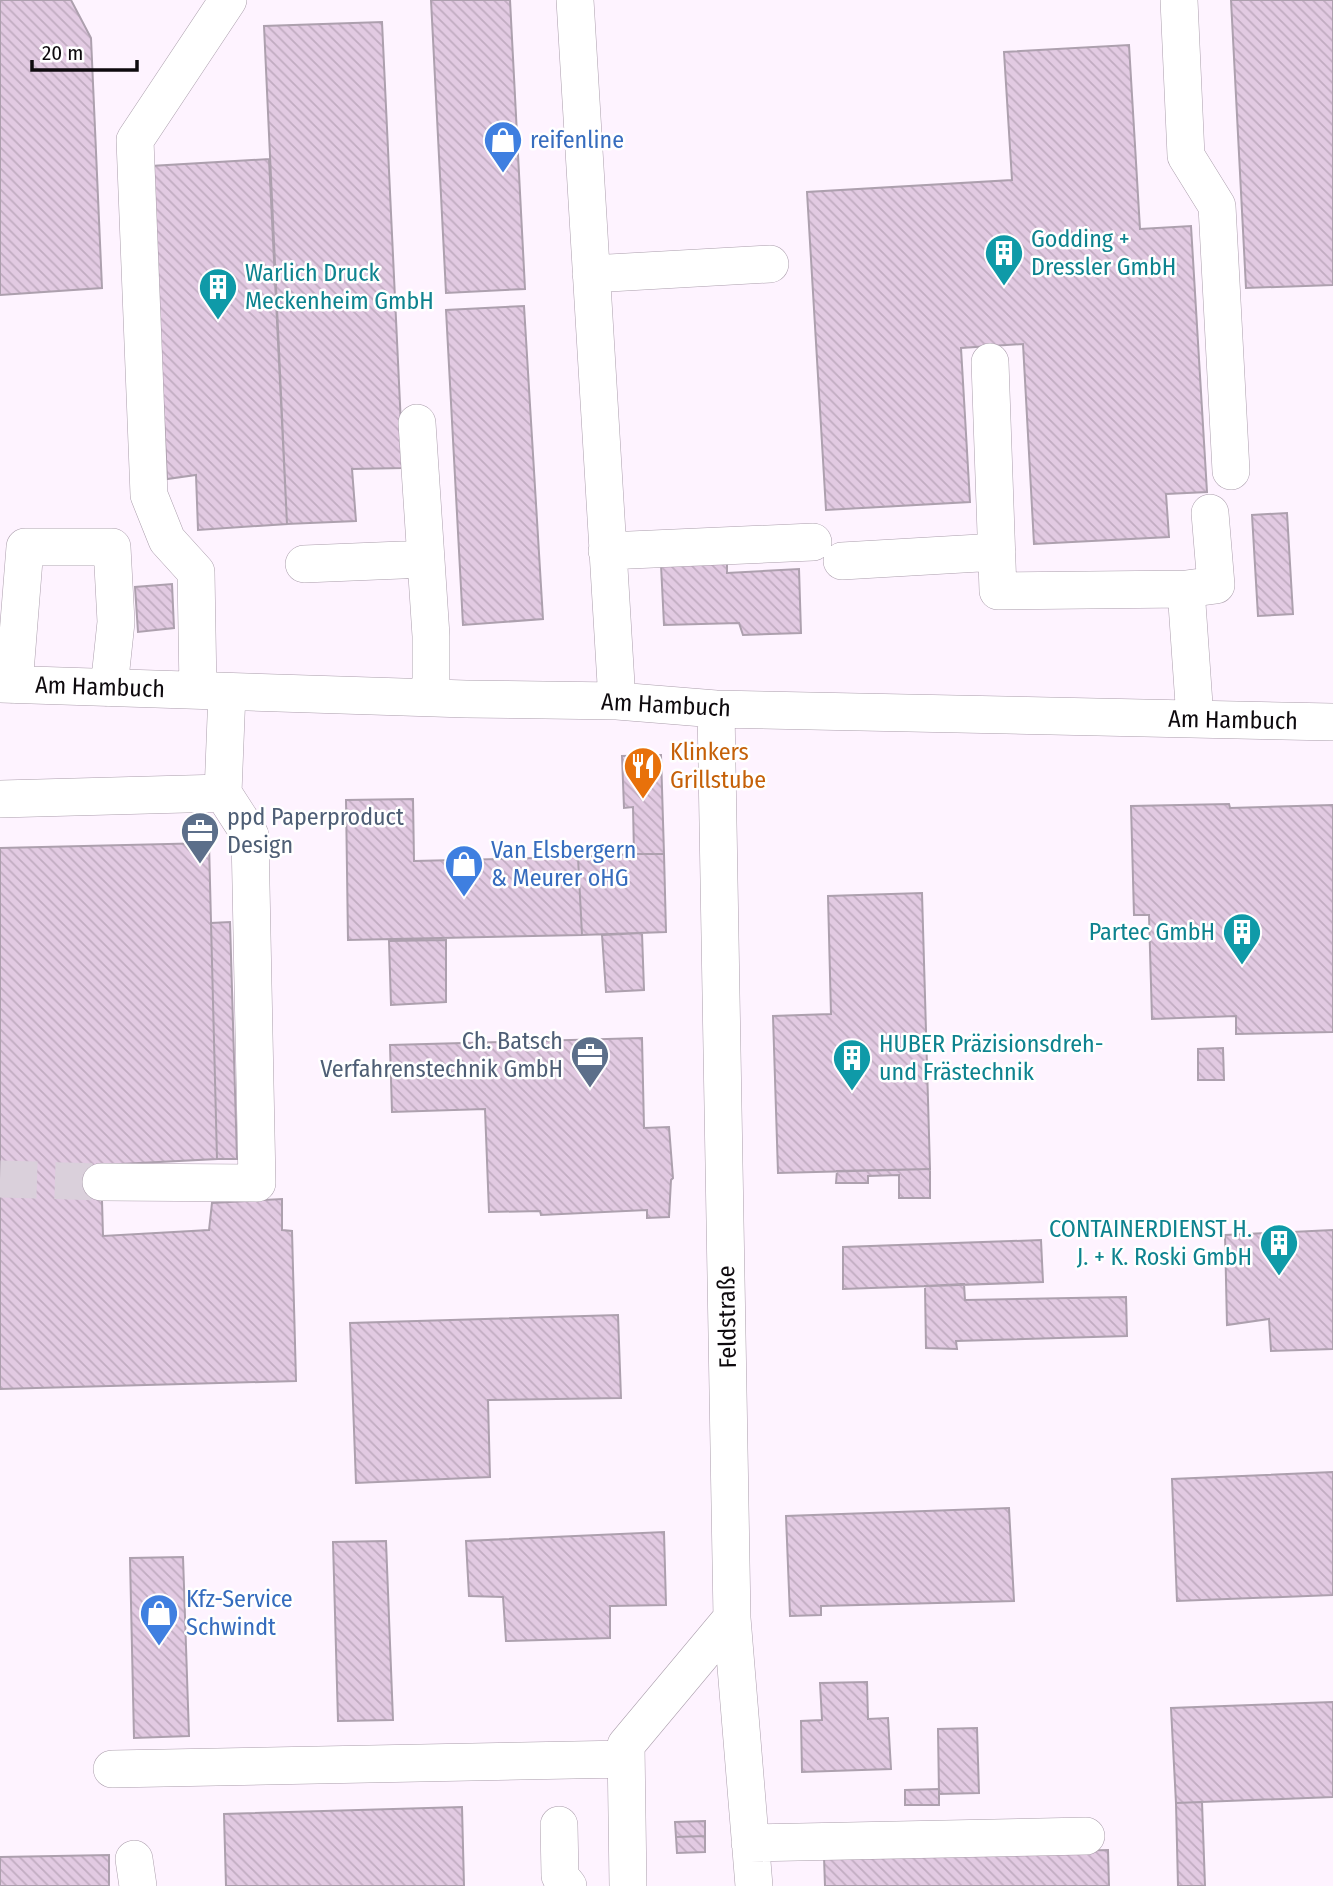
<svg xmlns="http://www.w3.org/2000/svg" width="1333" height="1886" font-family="'Fira Sans Condensed',sans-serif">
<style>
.building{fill:url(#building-back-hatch);stroke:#ada0ae;stroke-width:2}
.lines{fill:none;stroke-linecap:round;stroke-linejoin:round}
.minor-tunnel{stroke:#dad0db;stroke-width:37;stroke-dasharray:37 18;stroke-linecap:butt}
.minor-casing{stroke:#ab9eac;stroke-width:38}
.minor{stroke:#fff;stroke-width:37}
.labels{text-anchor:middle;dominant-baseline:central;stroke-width:5;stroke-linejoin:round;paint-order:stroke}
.shop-label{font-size:24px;fill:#366cbe;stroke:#fff;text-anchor:start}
.culture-label{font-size:24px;fill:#0d838f;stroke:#fff;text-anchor:start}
.street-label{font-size:24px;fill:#0e0a0e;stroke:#fff}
.food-label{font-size:24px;fill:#c56008;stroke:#fff;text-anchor:start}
.service-label{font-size:24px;fill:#4e5e75;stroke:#fff;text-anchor:start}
</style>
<defs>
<pattern id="building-back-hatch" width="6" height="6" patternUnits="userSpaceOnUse" patternTransform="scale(1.75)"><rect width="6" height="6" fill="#e2cae2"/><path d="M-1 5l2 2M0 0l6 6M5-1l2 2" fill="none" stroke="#c1acc1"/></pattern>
</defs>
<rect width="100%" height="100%" fill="#fef3ff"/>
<path class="building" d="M 0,0 L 71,0 L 91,38 L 102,288 L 0,295 Z
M 431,0 L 510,0 L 525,289 L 446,293 Z
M 1231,0 L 1333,0 L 1333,285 L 1246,288 Z
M 382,22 L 403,468 L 352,469 L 356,521 L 287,524 L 264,26 Z
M 1129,45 L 1140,229 L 1191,226 L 1207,492 L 1166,494 L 1169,537 L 1034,544 L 1023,344 L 961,348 L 970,502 L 826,510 L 807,192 L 1012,180 L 1004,52 Z
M 269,159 L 287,524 L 198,530 L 196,475 L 167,479 L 151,166 Z
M 524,306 L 543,619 L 463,625 L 446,310 Z
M 1287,513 L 1293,614 L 1258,616 L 1252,515 Z
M 727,563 L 727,573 L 799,569 L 801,633 L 743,635 L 739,623 L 664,625 L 661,565 Z
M 172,584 L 174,628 L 138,632 L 135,587 Z
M 661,755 L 664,854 L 634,854 L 633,807 L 624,808 L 622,756 Z
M 413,799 L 414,861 L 578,857 L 582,935 L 348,940 L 346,800 Z
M 1229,804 L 1230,808 L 1333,805 L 1333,1032 L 1236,1034 L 1236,1016 L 1152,1019 L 1149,915 L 1134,915 L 1131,806 Z
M 209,843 L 217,1159 L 101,1165 L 103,1236 L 209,1230 L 212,1203 L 282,1199 L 282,1230 L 292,1231 L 296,1381 L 0,1389 L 0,848 Z
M 634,854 L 664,854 L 666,932 L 582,935 L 578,857 Z
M 922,893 L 930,1169 L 778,1173 L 773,1016 L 831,1014 L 828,896 Z
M 230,922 L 237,1159 L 217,1159 L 211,923 Z
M 642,933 L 644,990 L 606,992 L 602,935 Z
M 446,940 L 446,1002 L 391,1005 L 389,941 Z
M 642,1038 L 644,1128 L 669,1127 L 673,1178 L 671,1180 L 669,1217 L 647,1218 L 647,1210 L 541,1215 L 540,1211 L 489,1212 L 485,1109 L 392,1112 L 390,1045 Z
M 1223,1048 L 1224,1080 L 1198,1080 L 1198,1049 Z
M 930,1169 L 930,1198 L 899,1198 L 899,1175 L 868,1176 L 868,1183 L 836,1183 L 837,1171 Z
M 1333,1230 L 1333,1349 L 1271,1351 L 1269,1319 L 1227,1325 L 1225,1235 Z
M 1041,1240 L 1043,1282 L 843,1289 L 843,1247 Z
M 964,1284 L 965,1300 L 1126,1297 L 1127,1336 L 956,1341 L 957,1349 L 926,1348 L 925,1286 Z
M 618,1315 L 621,1398 L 488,1400 L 490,1477 L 356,1483 L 350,1323 Z
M 1333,1472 L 1333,1595 L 1177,1601 L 1172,1479 Z
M 1009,1508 L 1014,1601 L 821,1606 L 821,1615 L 790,1616 L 786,1516 Z
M 664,1532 L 666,1605 L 610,1606 L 610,1638 L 506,1641 L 503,1597 L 469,1596 L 466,1541 Z
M 386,1541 L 393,1720 L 338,1721 L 333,1542 Z
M 183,1557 L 189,1736 L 134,1738 L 130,1558 Z
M 867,1682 L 868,1719 L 888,1718 L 891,1769 L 802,1772 L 801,1721 L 822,1720 L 820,1683 Z
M 1333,1702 L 1333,1797 L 1176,1803 L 1171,1708 Z
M 977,1728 L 979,1793 L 939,1794 L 938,1729 Z
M 939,1789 L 939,1805 L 905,1805 L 905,1790 Z
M 1202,1802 L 1205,1886 L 1178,1886 L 1176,1803 Z
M 462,1807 L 464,1886 L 226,1886 L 224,1814 Z
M 705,1821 L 705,1836 L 676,1837 L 675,1822 Z
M 705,1836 L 705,1852 L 677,1853 L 676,1837 Z
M 1108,1850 L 1109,1886 L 825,1886 L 824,1857 Z
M 109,1855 L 109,1886 L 0,1886 L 0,1857 Z"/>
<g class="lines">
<path class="minor-tunnel" d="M 0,1179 L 101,1182"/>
<g class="minor-casing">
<path id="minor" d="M 575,0 L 617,701
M 1179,0 L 1186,156 L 1217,206 L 1231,471
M 591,274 L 770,264
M 990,362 L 998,591 L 1186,589 L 1195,719
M 417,423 L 431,636 L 431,698
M 607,551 L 813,542
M 842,561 L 997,552
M 304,564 L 426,559
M 1186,589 L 1216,585 L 1210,513
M 0,684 L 466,699 L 617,701 L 716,709 L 1333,722
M 14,685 L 25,547 L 112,547 L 116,622 L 109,688
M 198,690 L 196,572 L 167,540 L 149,495 L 135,140 L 228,0
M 0,799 L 223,793 L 227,692
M 101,1182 L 257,1183 L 250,835 L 223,793
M 732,1618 L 754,1886
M 112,1769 L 626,1759
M 559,1825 L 560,1876 L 568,1886
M 750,1843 L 1086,1836
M 134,1859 L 138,1886
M 628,1886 L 626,1745 L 732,1618 L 716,709"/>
</g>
<use href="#minor" class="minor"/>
</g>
<defs>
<g id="shop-pin" transform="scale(2.0125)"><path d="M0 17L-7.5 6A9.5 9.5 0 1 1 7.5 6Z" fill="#3f7fe0" stroke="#fff"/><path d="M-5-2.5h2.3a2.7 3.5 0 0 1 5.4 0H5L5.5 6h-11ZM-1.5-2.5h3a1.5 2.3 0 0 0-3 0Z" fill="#fff"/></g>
<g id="building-pin" transform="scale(2.0125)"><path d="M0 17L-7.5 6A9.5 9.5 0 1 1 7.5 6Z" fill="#0f9aa8" stroke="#fff"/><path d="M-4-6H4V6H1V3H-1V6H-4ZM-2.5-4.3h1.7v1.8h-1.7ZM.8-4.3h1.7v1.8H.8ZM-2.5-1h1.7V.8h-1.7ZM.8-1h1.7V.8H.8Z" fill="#fff"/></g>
<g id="restaurant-pin" transform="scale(2.0125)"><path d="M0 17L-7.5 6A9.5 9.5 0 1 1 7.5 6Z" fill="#e8710a" stroke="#fff"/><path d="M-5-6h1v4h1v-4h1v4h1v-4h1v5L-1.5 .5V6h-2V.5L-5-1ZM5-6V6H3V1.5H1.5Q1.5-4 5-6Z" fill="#fff"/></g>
<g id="office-pin" transform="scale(2.0125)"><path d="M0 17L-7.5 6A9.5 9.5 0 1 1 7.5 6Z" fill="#5c6f8a" stroke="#fff"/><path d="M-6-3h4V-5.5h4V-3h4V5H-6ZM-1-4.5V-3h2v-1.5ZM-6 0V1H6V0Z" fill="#fff"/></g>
</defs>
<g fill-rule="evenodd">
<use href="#shop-pin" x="503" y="140"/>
<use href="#building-pin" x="1004" y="253"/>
<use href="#building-pin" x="218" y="287"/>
<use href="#restaurant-pin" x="643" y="766"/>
<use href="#office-pin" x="200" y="831"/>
<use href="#shop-pin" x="464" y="864"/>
<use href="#building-pin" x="1242" y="932"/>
<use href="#office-pin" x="590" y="1055"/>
<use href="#building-pin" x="852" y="1058"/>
<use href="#building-pin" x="1279" y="1243"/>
<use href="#shop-pin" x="159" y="1613"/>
</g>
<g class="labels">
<g class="shop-label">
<text x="530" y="140">reifenline</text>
<text x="491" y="850">Van Elsbergern<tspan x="491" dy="28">&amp; Meurer oHG</tspan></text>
<text x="186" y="1599">Kfz-Service<tspan x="186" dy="28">Schwindt</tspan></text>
</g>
<g class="culture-label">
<text x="1031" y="239">Godding +<tspan x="1031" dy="28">Dressler GmbH</tspan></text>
<text x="245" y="273">Warlich Druck<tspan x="245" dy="28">Meckenheim GmbH</tspan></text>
<text x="1215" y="932" text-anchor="end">Partec GmbH</text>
<text x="879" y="1044">HUBER Präzisionsdreh-<tspan x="879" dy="28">und Frästechnik</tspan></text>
<text x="1252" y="1229" text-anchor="end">CONTAINERDIENST H.<tspan x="1252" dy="28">J. + K. Roski GmbH</tspan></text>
</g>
<g class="street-label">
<text transform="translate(100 687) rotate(2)">Am Hambuch</text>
<text transform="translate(666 705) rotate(3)">Am Hambuch</text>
<text transform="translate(1233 720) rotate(1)">Am Hambuch</text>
<text transform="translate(727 1317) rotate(-91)">Feldstraße</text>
</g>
<g class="food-label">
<text x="670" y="752">Klinkers<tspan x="670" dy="28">Grillstube</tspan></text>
</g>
<g class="service-label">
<text x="227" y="817">ppd Paperproduct<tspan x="227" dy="28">Design</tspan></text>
<text x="563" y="1041" text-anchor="end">Ch. Batsch<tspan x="563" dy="28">Verfahrenstechnik GmbH</tspan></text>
</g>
</g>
<path d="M32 60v10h105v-10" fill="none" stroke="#0e0a0e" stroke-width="3.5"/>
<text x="42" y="60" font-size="21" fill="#0e0a0e" stroke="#ffffff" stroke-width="5" paint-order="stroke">20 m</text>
</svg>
